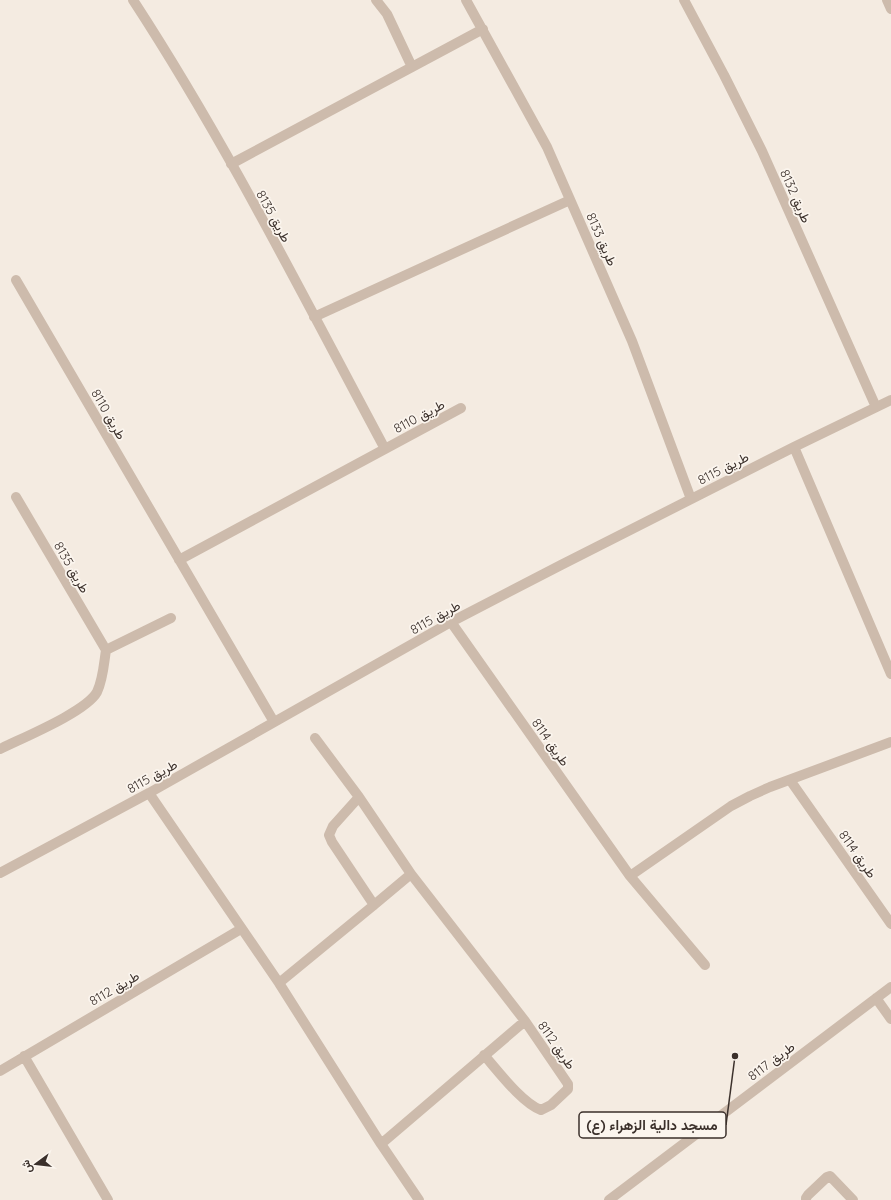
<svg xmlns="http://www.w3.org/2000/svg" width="891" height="1200" font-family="Quicksand,Vazirmatn,sans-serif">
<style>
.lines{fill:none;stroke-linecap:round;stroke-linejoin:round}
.minor{stroke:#cdbbac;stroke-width:10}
.labels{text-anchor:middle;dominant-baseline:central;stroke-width:3.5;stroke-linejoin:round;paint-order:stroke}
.street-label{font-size:13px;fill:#3b302b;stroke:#fbf5ee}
.leader{fill:none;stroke:#3b302b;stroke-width:1.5}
.callout-dot{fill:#3b302b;stroke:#fbf5ee;stroke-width:1.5}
.callout{fill:#fbf5ee;stroke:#3b302b;stroke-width:1.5}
.callout-label{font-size:14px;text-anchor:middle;font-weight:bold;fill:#3b302b}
</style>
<rect width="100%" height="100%" fill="#f4ebe1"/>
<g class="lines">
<path class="minor" d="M 133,0 C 227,144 304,298 385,449
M 376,0 L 387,14 L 412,67
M 466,0 L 547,147 L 632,341 L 691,499
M 684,0 L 724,75 L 762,151 L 876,407
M 887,0 L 891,9
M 231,164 L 483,29
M 16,280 L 274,722
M 314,317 L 570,200
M 794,447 L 891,674
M 16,497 L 106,650
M 179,560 L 461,408
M 451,622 L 630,876 L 705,965
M 106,650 L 171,618
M 315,738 L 359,797 L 411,874 L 525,1021 L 568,1084 L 568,1089 L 551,1105 L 541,1110 C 522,1103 498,1071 484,1055
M 0,749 C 22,738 86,712 97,692 C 103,680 104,663 106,650
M 790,780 L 891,924
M 149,793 L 279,983 L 381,1144 L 419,1200
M 359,797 L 333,826 L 329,835 L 332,842 L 374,905
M 0,873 L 149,793 L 451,622 L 561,565 L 794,447 L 891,400
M 630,876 L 731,806 L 750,796 L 770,787 L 891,742
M 279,983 L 374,905 L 411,874
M 876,998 L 891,1019
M 24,1056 L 108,1200
M 0,1071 L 241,929
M 381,1144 L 525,1021
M 609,1200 L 891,987
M 806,1200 L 806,1198 L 808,1195 L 827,1177 L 830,1176 L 853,1200"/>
</g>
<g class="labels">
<g class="street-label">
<text transform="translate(796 196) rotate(66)">طريق 8132</text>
<text transform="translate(274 216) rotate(61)">طريق 8135</text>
<text transform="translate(602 239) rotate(66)">طريق 8133</text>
<text transform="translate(109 414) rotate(60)">طريق 8110</text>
<text transform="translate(419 416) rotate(-28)">طريق 8110</text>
<text transform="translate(723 468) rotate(-27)">طريق 8115</text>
<text transform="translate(72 567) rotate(60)">طريق 8135</text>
<text transform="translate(435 617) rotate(-29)">طريق 8115</text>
<text transform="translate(551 742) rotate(55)">طريق 8114</text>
<text transform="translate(152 776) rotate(-29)">طريق 8115</text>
<text transform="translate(858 854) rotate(55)">طريق 8114</text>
<text transform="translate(114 988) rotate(-30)">طريق 8112</text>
<text transform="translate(557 1045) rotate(55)">طريق 8112</text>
<text transform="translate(771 1061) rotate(-37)">طريق 8117</text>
</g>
</g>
<path class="leader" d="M735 1056L726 1125"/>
<circle class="callout-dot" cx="735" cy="1056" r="4"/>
<rect class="callout" x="579" y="1112" width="147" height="26" rx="4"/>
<g class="callout-label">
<text x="652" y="1130">مسجد دالية الزهراء (ع)</text>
</g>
<g transform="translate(36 1164) rotate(255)" stroke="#fbf5ee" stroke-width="3" paint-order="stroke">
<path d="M0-3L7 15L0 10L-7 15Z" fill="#3b302b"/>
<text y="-6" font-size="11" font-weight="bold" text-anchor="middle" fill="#3b302b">ش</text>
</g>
</svg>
